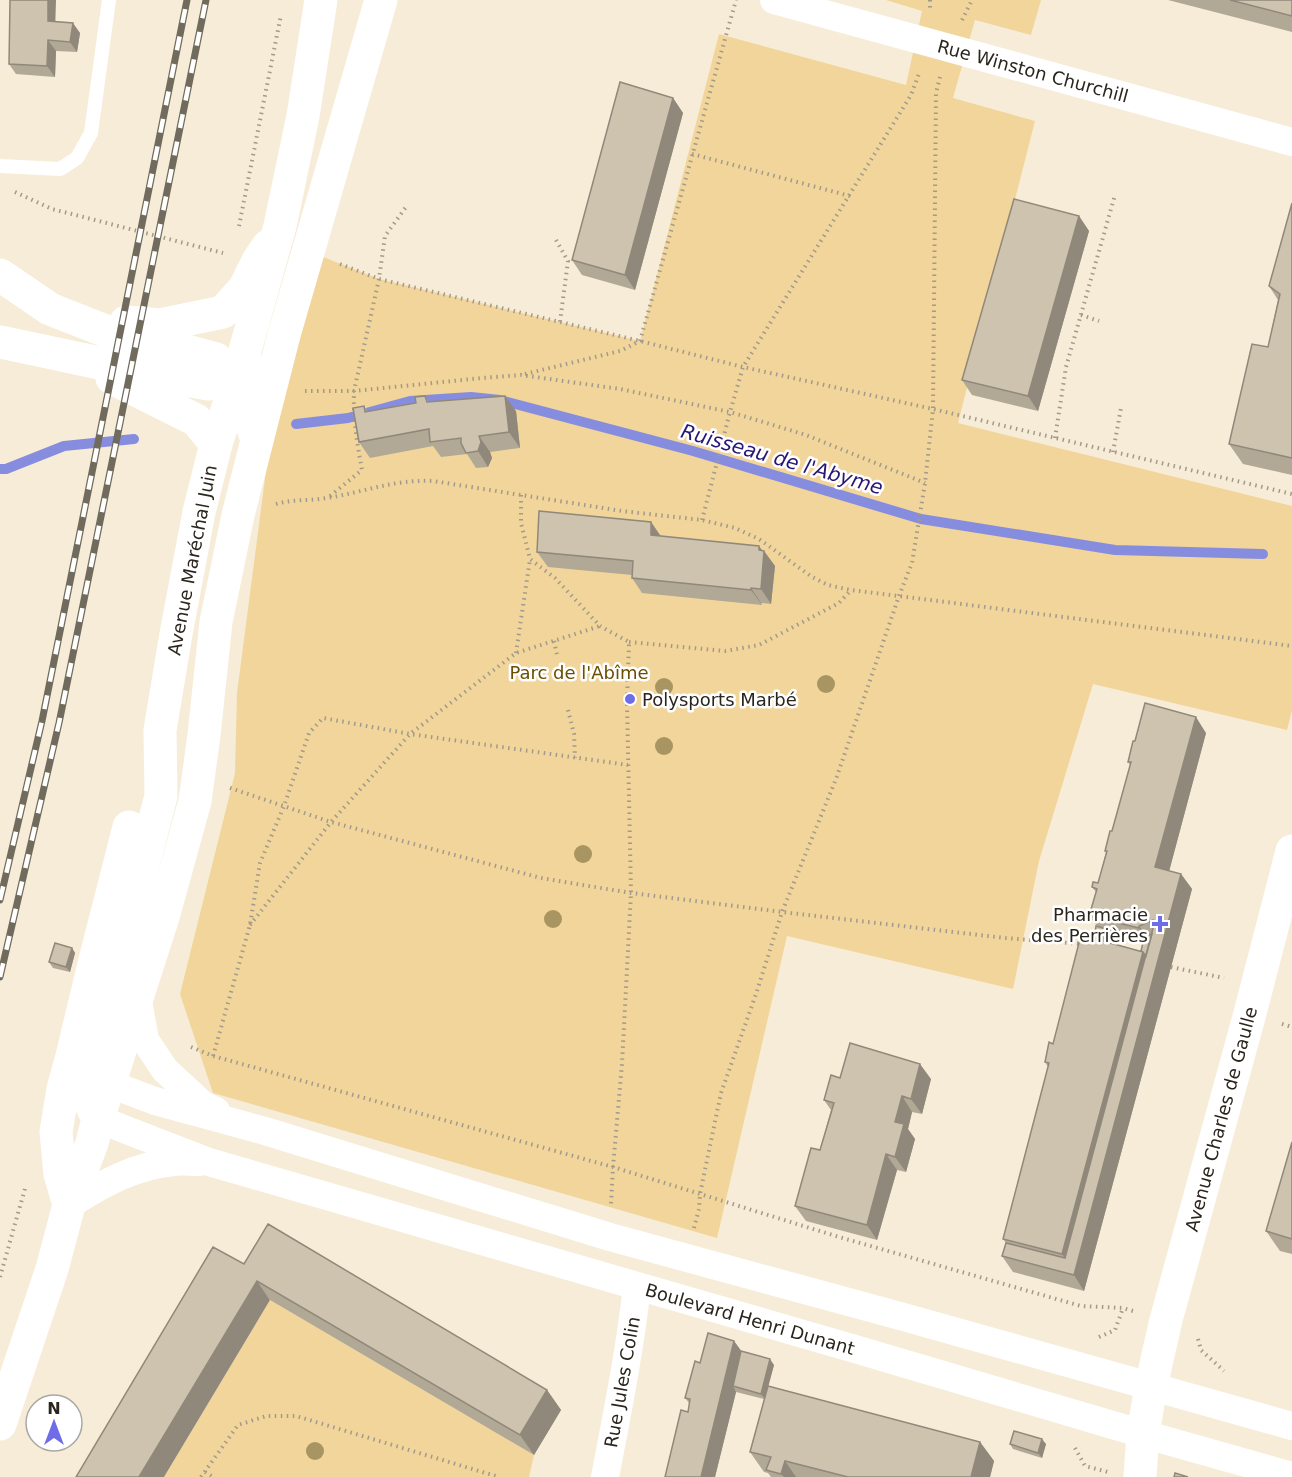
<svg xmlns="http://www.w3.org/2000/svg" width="1292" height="1477" font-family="'DejaVu Sans',sans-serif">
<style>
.green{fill:#f2d59b}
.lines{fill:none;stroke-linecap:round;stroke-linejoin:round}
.stream{stroke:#878dde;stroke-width:10}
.path{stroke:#a29a8a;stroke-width:4;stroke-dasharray:1.5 4.5;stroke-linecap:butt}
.service{stroke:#fff;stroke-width:14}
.minor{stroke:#fff;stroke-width:28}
.tertiary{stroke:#fff;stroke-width:33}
.secondary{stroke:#fff;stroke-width:33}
.rail-casing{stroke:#716b5e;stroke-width:7}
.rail{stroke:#fff;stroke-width:4.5;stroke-dasharray:14;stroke-linecap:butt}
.tree{fill:#a99561}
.wall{fill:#b1a896;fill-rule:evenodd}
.shaded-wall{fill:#90887a}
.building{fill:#cec3ae;stroke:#90887a;stroke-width:1.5}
.poi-dot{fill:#6e6de7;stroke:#fff;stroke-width:2}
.labels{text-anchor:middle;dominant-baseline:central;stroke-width:5;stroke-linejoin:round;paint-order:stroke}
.street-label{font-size:18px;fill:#2a261e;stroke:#fff}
.park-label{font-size:18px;fill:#6a4e01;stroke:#fff}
.poi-label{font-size:18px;fill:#2a261e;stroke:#fff;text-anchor:start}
.water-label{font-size:20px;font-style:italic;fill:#261776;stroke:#fff}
</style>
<rect width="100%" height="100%" fill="#f7ecd7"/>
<path class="green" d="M 886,0 L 1041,0 L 1031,35 L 975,20 L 953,98 L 1035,121 L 958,423 L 1292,506 L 1292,710 L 1287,730 L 1093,684 L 1039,861 L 1013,989 L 787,936 L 717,1238 L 213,1093 L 180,994 L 235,773 L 237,693 L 266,471 L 308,251 L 379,279 L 640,341 L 719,34 L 906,85 L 922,11 Z
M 270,1300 L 534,1455 L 529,1477 L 164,1477 Z"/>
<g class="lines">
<path class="stream" d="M 296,424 L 348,418 L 410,401 L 471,397 L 500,400 L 693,451 L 921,519 L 1115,550 L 1263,554
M 0,469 L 6,469 L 64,446 L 134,439"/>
<path class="path" d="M 930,0 L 930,11
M 962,20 L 972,0
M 692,154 L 850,196
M 15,192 L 52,209 L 223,253
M 239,226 L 281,15
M 556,240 L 568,261 L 560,322
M 340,264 L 379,279 L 640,341 L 743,367 L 933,409 L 1292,494
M 1081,315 L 1099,321
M 525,374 L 620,351 L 640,341 L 736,0
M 305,391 L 354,391 L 482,378 L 521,375 L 620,389 L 730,412 L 806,435 L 925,483
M 1055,438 L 1066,367 L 1115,195
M 1113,452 L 1121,408
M 521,495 L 521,523 L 530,559 L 555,578 L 600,626 L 629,642 L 627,703 L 631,893 L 622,1064 L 613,1167 L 611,1204
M 330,496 L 362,470 C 357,443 353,418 354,391 L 379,279 L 385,236 L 406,207
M 276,504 C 292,499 310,501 327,498 C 365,492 394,479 433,481 L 622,511 L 702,520 L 735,528 L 759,539 L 812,577 L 828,585 L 851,590 L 1292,646
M 702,520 L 730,412 L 743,367 L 911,95 L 920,71
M 554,641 L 557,655
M 629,642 L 725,651 L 759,645 L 839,603 L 851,590
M 516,653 L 530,559
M 568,710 L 574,734 L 575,758
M 230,788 L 331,822 L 541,878 L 631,893 L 782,912 L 1005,938 L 1082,944
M 250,925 L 331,822 L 410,734 L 516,653 L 600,626
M 1171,967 L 1224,978
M 1282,1024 L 1292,1027
M 191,1047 L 213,1056 L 613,1167 L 839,1237 L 1081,1306 L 1123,1308 L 1133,1311
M 213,1056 L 250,925 L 260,863 L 284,806 L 309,733 L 323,718 L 410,734 L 628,765
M 694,1228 L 699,1209 L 700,1194 L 721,1093 L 756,994 L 782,912 L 836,779 L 899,596 L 912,563 L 925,483 L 933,409 L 936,93 L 940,77
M 0,1277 L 26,1185
M 1099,1337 L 1115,1330 L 1123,1308
M 1198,1339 L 1201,1350 L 1224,1371
M 1075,1448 L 1085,1466 L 1108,1472
M 205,1472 L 213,1477
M 201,1477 L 238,1425 L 266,1416 L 296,1416 L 499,1477"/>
<path class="service" d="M 0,166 L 60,169 L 77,158 L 91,133 L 109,0"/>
<path class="minor" d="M 774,0 L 1292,142
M 137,995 L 145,1040 L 165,1070 L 203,1105 L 216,1111
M 90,1078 L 110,1084 L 155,1101 L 265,1131 L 610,1237 L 900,1316 L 1292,1426
M 98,1119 L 209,1162 L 855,1349 L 1143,1434 L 1292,1476
M 69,1205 C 102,1184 135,1165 175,1162 C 182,1161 191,1162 199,1162
M 605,1477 C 617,1414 630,1350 637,1286"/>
<path class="tertiary" d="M 0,275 L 50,309 L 121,337 L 179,349 L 216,359 L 237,379 L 257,440
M 126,322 L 160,325 L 223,312 L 244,289 L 258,261 L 268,246
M 0,342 L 142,372 L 208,384 L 237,379 L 250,367
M 112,378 L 196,420 L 216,444
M 1140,1477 L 1143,1434 L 1151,1386 L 1166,1320 L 1249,1017 L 1292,851"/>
<path class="secondary" d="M 98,1119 L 85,1092 L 85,1077 L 111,987 L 161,796 L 160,730 L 176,634 L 199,512 L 216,444 L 237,379 L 280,226 L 303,116 L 321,0
M 69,1205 L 60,1174 L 56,1132 L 63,1089 L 71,1060 L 95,960 L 129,827
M 0,1424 L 52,1269 L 69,1205 L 92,1143 L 98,1119 L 163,917 L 195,801 L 204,735 L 216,622 L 238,515 L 284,335 L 381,0"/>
<g class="rail-casing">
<path id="rail" d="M 0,900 L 42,721 L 187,0
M 0,977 L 59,723 L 206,0"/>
</g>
<use href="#rail" class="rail"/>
</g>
<g class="tree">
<circle cx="826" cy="684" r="9"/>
<circle cx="664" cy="687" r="9"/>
<circle cx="664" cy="746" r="9"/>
<circle cx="583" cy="854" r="9"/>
<circle cx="553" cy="919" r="9"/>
<circle cx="315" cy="1451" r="9"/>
</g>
<path class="wall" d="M 1168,0 L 1292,0 L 1292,32 Z
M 55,22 L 80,33 L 77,52 L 56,51 L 55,77 L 16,74 L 9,64 Z
M 673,98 L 683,113 L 635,290 L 582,275 L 572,260 Z
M 1292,203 L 1292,475 L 1243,464 L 1229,444 L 1268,347 L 1278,300 L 1269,286 Z
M 1079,216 L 1089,231 L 1038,411 L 972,395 L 962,380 Z
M 425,396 L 429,402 L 516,411 L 520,448 L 490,452 L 492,458 L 488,467 L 476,468 L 467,454 L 441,457 L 433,446 L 370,458 L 359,442 L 364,406 L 368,412 L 416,403 Z
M 651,522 L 661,536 L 759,546 L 762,551 L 764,551 L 775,566 L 771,604 L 761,603 L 762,605 L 642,593 L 632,578 L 632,575 L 548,567 L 537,552 Z
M 1206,733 L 1169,871 L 1181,874 L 1192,889 L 1084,1291 L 1013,1272 L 1002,1256 L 1006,1243 L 1003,1239 L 1048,1067 L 1045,1062 L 1053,1044 L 1094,939 L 1097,926 L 1089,916 L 1096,892 L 1092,887 L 1098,883 L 1106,852 L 1105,851 L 1112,831 L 1130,765 L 1128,762 ZM 1109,934 L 1143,942 L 1141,951 L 1107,942 Z
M 72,948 L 75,953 L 70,972 L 53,968 L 49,962 Z
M 931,1079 L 922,1114 L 912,1112 L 908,1129 L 915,1139 L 906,1172 L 897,1170 L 877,1240 L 806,1221 L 795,1206 L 820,1150 L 831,1110 L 824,1100 Z
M 1292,1142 L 1292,1254 L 1280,1251 L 1266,1231 Z
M 244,1264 L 547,1390 L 561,1410 L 534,1455 L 270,1300 Z
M 734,1341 L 741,1351 L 774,1365 L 768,1386 L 980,1442 L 994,1461 L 990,1477 L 771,1477 L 768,1473 L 764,1472 L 750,1452 L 764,1399 L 736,1392 L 715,1477 L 665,1477 L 688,1412 L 690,1404 L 685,1398 L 700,1363 Z
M 1010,1444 L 1046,1444 L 1042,1458 L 1013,1449 Z"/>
<path class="shaded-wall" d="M 48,0 L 56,0 L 55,32 L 48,21 Z
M 73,23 L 80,33 L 77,52 L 70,42 Z
M 48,40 L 56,51 L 55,77 L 47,66 Z
M 673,98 L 683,113 L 635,290 L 625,275 Z
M 1079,216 L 1089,231 L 1038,411 L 1028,396 Z
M 505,396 L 516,411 L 520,448 L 509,432 Z
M 479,436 L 490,452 L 492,458 L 488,467 L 478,451 Z
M 651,522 L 661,537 L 651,535 Z
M 759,546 L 764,553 L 764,551 L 775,566 L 771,604 L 761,589 Z
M 751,588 L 761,603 L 762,605 L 751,590 Z
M 1196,717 L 1206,733 L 1166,883 L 1155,867 Z
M 1181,874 L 1192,889 L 1084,1291 L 1074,1275 L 1074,1272 L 1062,1254 L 1143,952 Z
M 1139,926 L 1150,941 L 1150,944 L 1139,928 Z
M 1106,929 L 1109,934 L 1103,957 L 1100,952 Z
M 72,948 L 75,953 L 70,972 L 66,967 Z
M 920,1064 L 931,1079 L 922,1114 L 911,1099 Z
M 902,1096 L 912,1112 L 908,1129 L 915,1139 L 906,1172 L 895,1157 L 895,1122 Z
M 886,1154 L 897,1170 L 877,1240 L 867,1225 Z
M 257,1281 L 270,1300 L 164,1477 L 139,1477 Z
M 734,1341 L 745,1356 L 733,1386 L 736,1392 L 715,1477 L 701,1477 Z
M 770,1359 L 774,1365 L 765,1399 L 761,1394 Z
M 547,1390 L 561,1410 L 534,1455 L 520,1435 Z
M 1042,1439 L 1046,1444 L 1042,1458 L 1038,1453 Z
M 980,1442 L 994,1461 L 990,1477 L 971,1477 Z
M 785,1461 L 796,1477 L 784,1477 L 781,1474 Z"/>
<path class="building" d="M 10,0 L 48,0 L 48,21 L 73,23 L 70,42 L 48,40 L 47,66 L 9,64 Z
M 1230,0 L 1292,0 L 1292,16 Z
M 620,82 L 673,98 L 625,275 L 572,260 Z
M 1014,199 L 1079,216 L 1028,396 L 962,380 Z
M 1292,203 L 1292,458 L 1229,444 L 1252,344 L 1268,347 L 1280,294 L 1269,286 Z
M 425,396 L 427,402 L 505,396 L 509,432 L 479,436 L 481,442 L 478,451 L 466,453 L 461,443 L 461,438 L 430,442 L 429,429 L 359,442 L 353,408 L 364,406 L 365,412 L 416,403 L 415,397 Z
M 539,511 L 651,522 L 651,535 L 759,546 L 759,550 L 764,551 L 761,589 L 751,588 L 751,590 L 632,578 L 633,561 L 537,552 Z
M 1145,703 L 1196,717 L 1155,867 L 1181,874 L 1074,1275 L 1002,1256 L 1006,1243 L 1065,1258 L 1155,921 L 1153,920 L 1139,926 L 1139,928 L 1089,916 L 1097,889 L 1092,887 L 1093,882 L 1098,883 L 1107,851 L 1105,851 L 1110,831 L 1112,831 L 1131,762 L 1128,762 L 1133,741 L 1135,741 Z
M 1096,926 L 1106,929 L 1103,941 L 1094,939 Z
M 1152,934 L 1146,956 L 1143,952 L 1141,951 L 1144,938 L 1146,938 L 1146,936 Z
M 1081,935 L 1143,952 L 1062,1254 L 1003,1239 L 1049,1063 L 1045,1062 L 1049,1042 L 1053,1044 Z
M 55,943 L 72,948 L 66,967 L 49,962 Z
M 850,1043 L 920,1064 L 911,1099 L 902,1096 L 895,1122 L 904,1124 L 895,1157 L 886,1154 L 867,1225 L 795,1206 L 811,1148 L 820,1150 L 834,1103 L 824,1100 L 831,1075 L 840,1078 Z
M 1292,1142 L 1292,1239 L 1266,1231 Z
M 268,1224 L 547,1390 L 520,1435 L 257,1281 L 139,1477 L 76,1477 L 213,1247 L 244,1264 Z
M 708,1333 L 734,1341 L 701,1477 L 665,1477 L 681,1410 L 688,1412 L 690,1399 L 685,1398 L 695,1361 L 700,1363 Z
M 741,1351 L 770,1359 L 761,1394 L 733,1386 Z
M 768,1386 L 980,1442 L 971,1477 L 848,1477 L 785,1461 L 781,1474 L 766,1470 L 771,1457 L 750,1452 Z
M 1014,1431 L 1042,1439 L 1038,1453 L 1010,1444 Z
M 1175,1473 L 1188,1477 L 1174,1477 Z"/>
<g class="poi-dot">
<circle cx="630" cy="699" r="6"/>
<path d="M1157 915h6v6h6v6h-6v6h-6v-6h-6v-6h6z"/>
</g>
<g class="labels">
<g class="street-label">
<text transform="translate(1033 71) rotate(15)">Rue Winston Churchill</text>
<text transform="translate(192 560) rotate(-79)">Avenue Maréchal Juin</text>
<text transform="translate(1221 1119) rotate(-75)">Avenue Charles de Gaulle</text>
<text transform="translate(750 1319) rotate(16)">Boulevard Henri Dunant</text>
<text transform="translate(622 1382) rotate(-80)">Rue Jules Colin</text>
</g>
<g class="park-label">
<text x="579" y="672">Parc de l'Abîme</text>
</g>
<g class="poi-label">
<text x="642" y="699">Polysports Marbé</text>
<text x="1148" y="914" text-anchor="end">Pharmacie<tspan x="1148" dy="21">des Perrières</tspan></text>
</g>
<g class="water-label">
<text transform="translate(782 459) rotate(16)">Ruisseau de l'Abyme</text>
</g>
</g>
<g transform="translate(54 1423)"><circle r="28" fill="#ffffff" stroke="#aaa8a5" stroke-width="1.5"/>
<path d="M0-4.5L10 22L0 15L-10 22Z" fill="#6e6de7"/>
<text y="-9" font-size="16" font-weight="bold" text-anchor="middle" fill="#2a261e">N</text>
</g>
</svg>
